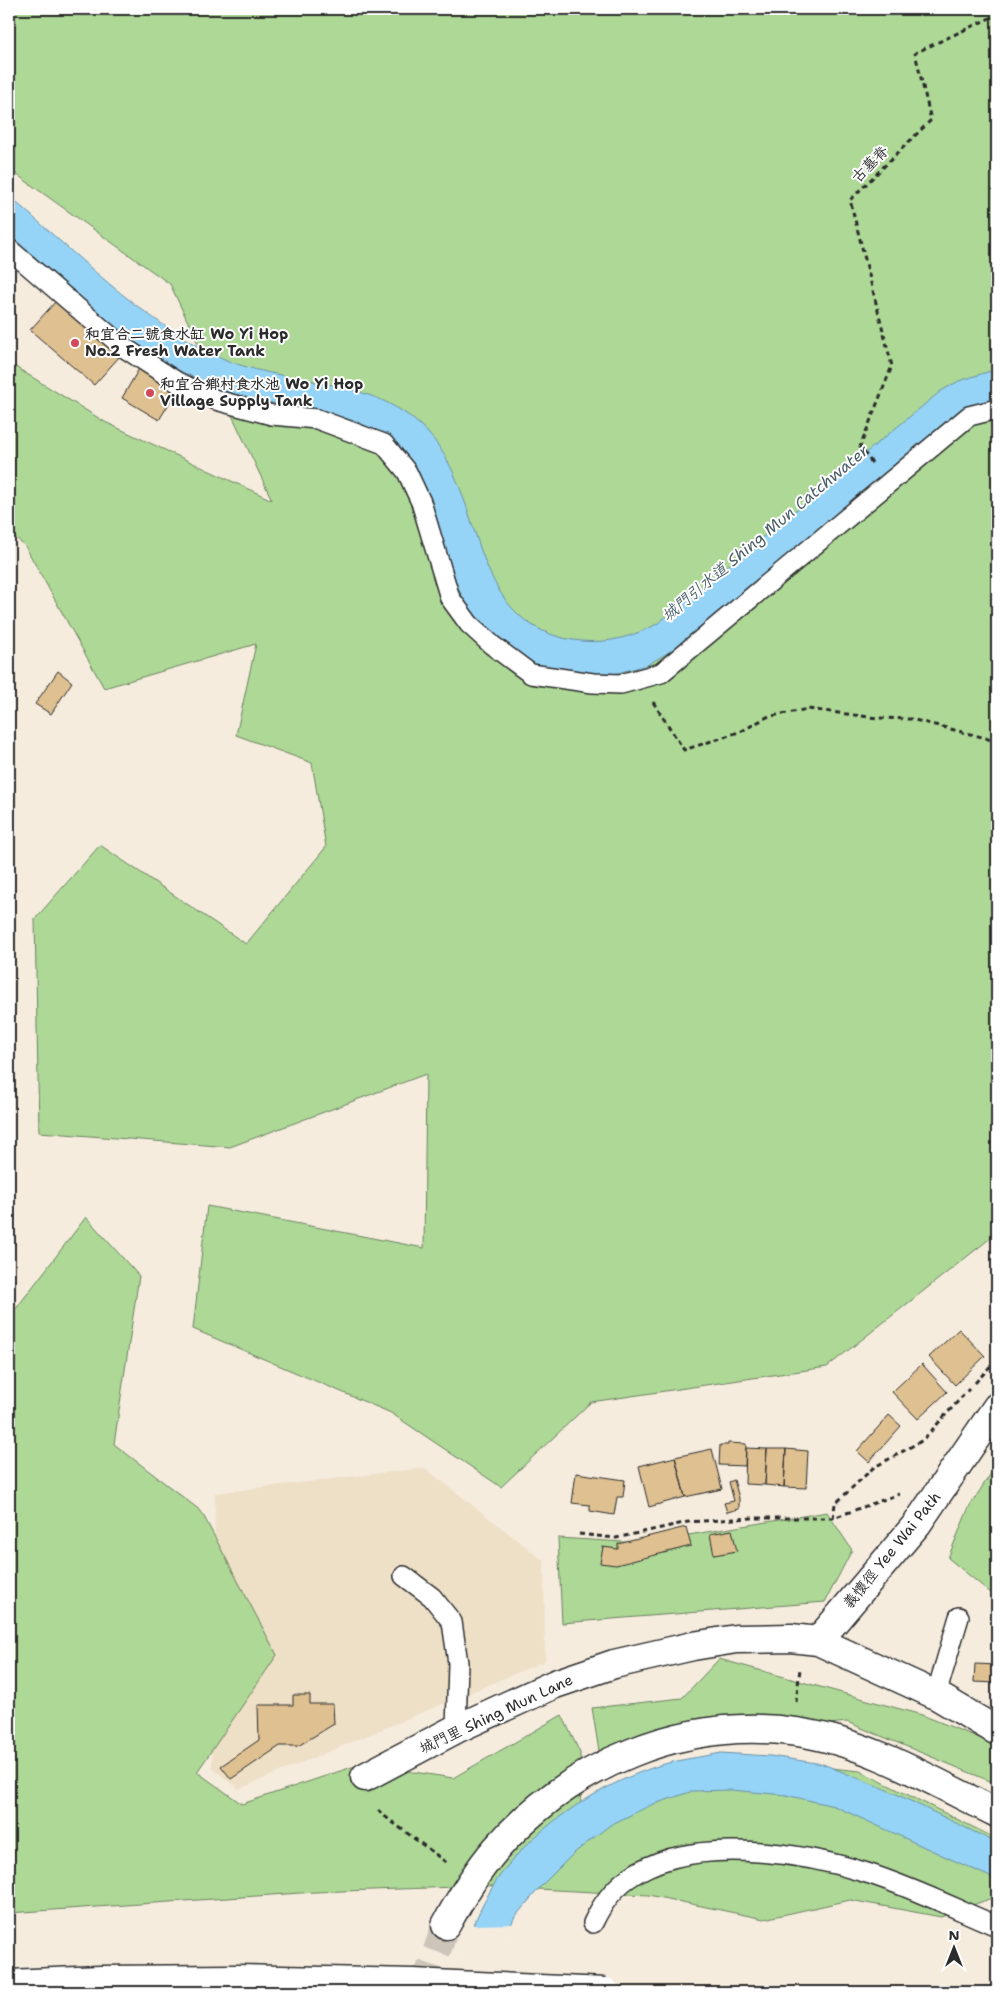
<svg xmlns="http://www.w3.org/2000/svg" width="1006" height="2001" font-family="'Shantell Sans','LXGW WenKai TC',sans-serif">
<style>
.built{fill:#eedfc7}
.green{fill:#add896;stroke:#6c8260}
.water{fill:#96d4f7;stroke:#6b90a5}
.pier{fill:#f5ecde}
.building{fill:#dec091;stroke:#2b2b2b}
.lines{fill:none;stroke-linecap:round;stroke-linejoin:round}
.minor-tunnel{stroke:#cdc5ba;stroke-width:28;stroke-dasharray:28 14;stroke-linecap:butt}
.service-casing{stroke:#2b2b2b;stroke-width:22}
.minor-casing{stroke:#2b2b2b;stroke-width:31}
.trunk-casing{stroke:#2b2b2b;stroke-width:31}
.path{stroke:#2b2b2b;stroke-width:3;stroke-dasharray:5 4;stroke-linecap:butt}
.service{stroke:#fff;stroke-width:19}
.minor{stroke:#fff;stroke-width:28}
.trunk{stroke:#fff;stroke-width:28}
.trunk-bridge-casing{stroke:#2b2b2b;stroke-width:31;stroke-linecap:butt}
.trunk-bridge{stroke:#fff;stroke-width:28}
.poi-dot{fill:#d1495b;stroke:#fff;stroke-width:2}
.labels{text-anchor:middle;dominant-baseline:central;stroke-width:4;stroke-linejoin:round;paint-order:stroke}
.street-label{font-size:15px;fill:#2b2b2b;stroke:#fff}
.poi-label{font-size:15px;font-weight:bold;fill:#2b2b2b;stroke:#fff;text-anchor:start}
.water-label{font-size:16px;font-style:italic;fill:#4b5e68;stroke:#fff}
</style>
<rect width="100%" height="100%" fill="#f5ecde"/>
<filter id="ink" filterUnits="userSpaceOnUse"><feTurbulence type="fractalNoise" baseFrequency=".02" numOctaves="2"/><feDisplacementMap in="SourceGraphic" scale="10" xChannelSelector="R" yChannelSelector="G"/><feConvolveMatrix kernelMatrix="1 2 1 2 8 2 1 2 1" color-interpolation-filters="sRGB"/></filter>
<g filter="url(#ink)">
<path class="built" d="M 425,1468 L 544,1561 L 545,1661 L 239,1789 L 212,1768 L 215,1493 Z"/>
<path class="green" d="M 9,9 L 997,9 L 997,1233 L 827,1367 L 591,1402 L 501,1487 L 391,1413 L 193,1329 L 207,1206 L 424,1248 L 426,1074 L 230,1147 L 39,1132 L 35,919 L 100,845 L 246,944 L 326,847 L 312,763 L 236,735 L 256,644 L 104,688 L 25,546 L 9,532 L 9,363 L 105,422 L 272,500 L 170,284 L 9,169 Z
M 86,1217 L 139,1276 L 114,1444 L 201,1511 L 277,1655 L 197,1772 L 242,1804 L 361,1764 L 453,1778 L 562,1715 L 580,1753 L 581,1815 L 744,1759 L 860,1771 L 997,1839 L 997,1896 L 941,1917 L 850,1900 L 764,1919 L 648,1895 L 537,1889 L 541,1884 L 315,1892 L 9,1913 L 9,1313 L 15,1310 Z
M 997,1464 L 997,1598 L 948,1558 L 969,1507 Z
M 827,1512 L 852,1550 L 825,1602 L 562,1623 L 558,1538 L 640,1543 Z
M 719,1659 L 922,1715 L 997,1745 L 997,1784 L 847,1722 L 599,1751 L 592,1708 L 682,1698 Z"/>
<path class="water" d="M 9,196 C 73,251 141,320 217,356 C 283,387 365,374 420,425 C 488,486 462,613 563,638 C 598,646 626,640 657,624 L 941,391 L 959,381 L 997,369 L 997,399 L 992,401 L 681,645 L 647,665 L 610,675 L 587,675 L 536,666 L 486,629 L 471,611 L 460,592 L 448,564 L 385,437 L 360,423 L 341,417 L 252,399 L 217,389 L 170,366 L 128,338 L 9,235 Z
M 721,1753 L 770,1756 L 823,1764 L 894,1793 L 997,1843 L 997,1880 L 834,1806 L 786,1795 L 731,1790 L 693,1791 L 651,1805 L 610,1825 L 574,1853 L 541,1886 L 514,1918 L 489,1977 L 453,1971 C 465,1944 476,1917 490,1891 C 523,1833 599,1784 661,1765 C 681,1759 702,1757 721,1753 Z"/>
<path class="pier" d="M 514,1924 L 491,1977 L 446,1992 L 450,1970 L 472,1925 Z"/>
<path class="building" d="M 56,301 L 120,356 L 94,385 L 30,330 Z
M 140,367 L 178,389 L 159,420 L 122,398 Z
M 58,671 L 72,682 L 51,714 L 35,704 Z
M 959,1329 L 985,1356 L 955,1385 L 929,1357 Z
M 922,1364 L 947,1392 L 918,1419 L 892,1392 Z
M 889,1415 L 901,1426 L 869,1462 L 857,1451 Z
M 728,1443 L 746,1444 L 745,1466 L 719,1465 L 720,1445 L 728,1445 Z
M 746,1448 L 767,1449 L 765,1485 L 745,1484 Z
M 712,1449 L 722,1489 L 685,1497 L 675,1457 Z
M 767,1449 L 786,1449 L 784,1487 L 765,1485 Z
M 786,1449 L 808,1451 L 806,1488 L 784,1487 Z
M 675,1457 L 685,1497 L 649,1507 L 639,1466 Z
M 576,1473 L 625,1480 L 623,1497 L 617,1497 L 614,1515 L 590,1511 L 590,1505 L 572,1503 Z
M 734,1480 L 739,1498 L 739,1509 L 727,1512 L 724,1503 L 734,1501 L 729,1482 Z
M 686,1527 L 691,1546 L 616,1565 L 600,1563 L 603,1547 L 618,1549 L 618,1544 Z
M 732,1530 L 737,1551 L 714,1555 L 710,1534 Z
M 975,1664 L 997,1665 L 997,1683 L 974,1682 Z
M 293,1695 L 310,1695 L 310,1704 L 333,1704 L 334,1724 L 298,1746 L 280,1746 L 231,1779 L 221,1766 L 259,1740 L 258,1705 L 293,1705 Z"/>
<g class="lines">
<path class="minor-tunnel" d="M 425,1992 L 428,1976 L 446,1925"/>
<g class="service-casing">
<path id="service" d="M 9,249 L 123,347 L 177,382 L 216,400 L 272,415 L 317,419 L 384,444 L 407,472 L 421,502 L 450,598 L 469,624 L 492,645 L 531,674 L 593,683 L 621,684 L 661,673 L 969,416 L 997,409
M 404,1576 L 432,1597 L 452,1622 L 458,1663 L 456,1729
M 936,1695 L 959,1617
M 593,1923 C 601,1906 612,1890 627,1879 C 688,1834 800,1852 867,1873 C 911,1887 954,1908 997,1926"/>
</g>
<g class="minor-casing">
<path id="minor" d="M 818,1641 L 917,1524 L 997,1407
M 365,1777 L 456,1729 L 555,1684 L 614,1664 L 693,1646 L 736,1639 L 791,1638 L 818,1641 L 936,1695 L 997,1731
M 446,1925 C 460,1899 476,1872 496,1849 C 570,1764 684,1716 797,1732 C 868,1742 934,1782 997,1813"/>
</g>
<g class="trunk-casing">
<path id="trunk" d="M 9,1984 L 100,1980 L 236,1979 L 413,1983"/>
</g>
<path class="path" d="M 872,463 L 860,447 L 892,366 L 850,200 L 931,120 L 915,53 L 990,18 L 984,9
M 653,702 L 684,750 L 742,731 L 767,717 L 808,709 L 877,718 L 911,719 L 986,738 L 997,743
M 975,1383 L 997,1359
M 833,1518 L 835,1504 L 873,1468 L 923,1440 L 969,1389
M 579,1534 L 616,1538 L 688,1522 L 751,1518 L 833,1518 L 899,1494
M 796,1702 L 800,1669
M 378,1810 L 383,1815 L 447,1863"/>
<use href="#service" class="service"/>
<use href="#minor" class="minor"/>
<use href="#trunk" class="trunk"/>
<g class="trunk-bridge-casing">
<path id="trunk-bridge" d="M 413,1983 L 605,1992"/>
</g>
<use href="#trunk-bridge" class="trunk-bridge"/>
</g>
</g>
<g class="poi-dot">
<circle cx="75" cy="343" r="5"/>
<circle cx="150" cy="393" r="5"/>
</g>
<g class="labels">
<g class="street-label">
<text transform="translate(870 164) rotate(-45)">古墓脊</text>
<text transform="translate(892 1550) rotate(-51)">義懷徑 Yee Wai Path</text>
<text transform="translate(496 1714) rotate(-25)">城門里 Shing Mun Lane</text>
</g>
<g class="poi-label">
<text x="85" y="334">和宜合二號食水缸 Wo Yi Hop<tspan x="85" dy="17">No.2 Fresh Water Tank</tspan></text>
<text x="160" y="384">和宜合鄉村食水池 Wo Yi Hop<tspan x="160" dy="17">Village Supply Tank</tspan></text>
</g>
<g class="water-label">
<text transform="translate(765 533) rotate(-40)">城門引水道 Shing Mun Catchwater</text>
</g>
</g>
<rect width="1006" height="2001" fill="none" stroke="#fff" stroke-width="30"/>
<rect x="15" y="15" width="976" height="1971" fill="none" stroke="#2b2b2b" stroke-width="2" filter="url(#ink)"/>
<g transform="translate(954 1948)" stroke="#ffffff" stroke-width="4" paint-order="stroke">
<path d="M0-4L9 19L0 12L-9 19Z" fill="#2b2b2b"/>
<text y="-8" font-size="14" font-weight="bold" text-anchor="middle" fill="#2b2b2b">N</text>
</g>
</svg>
